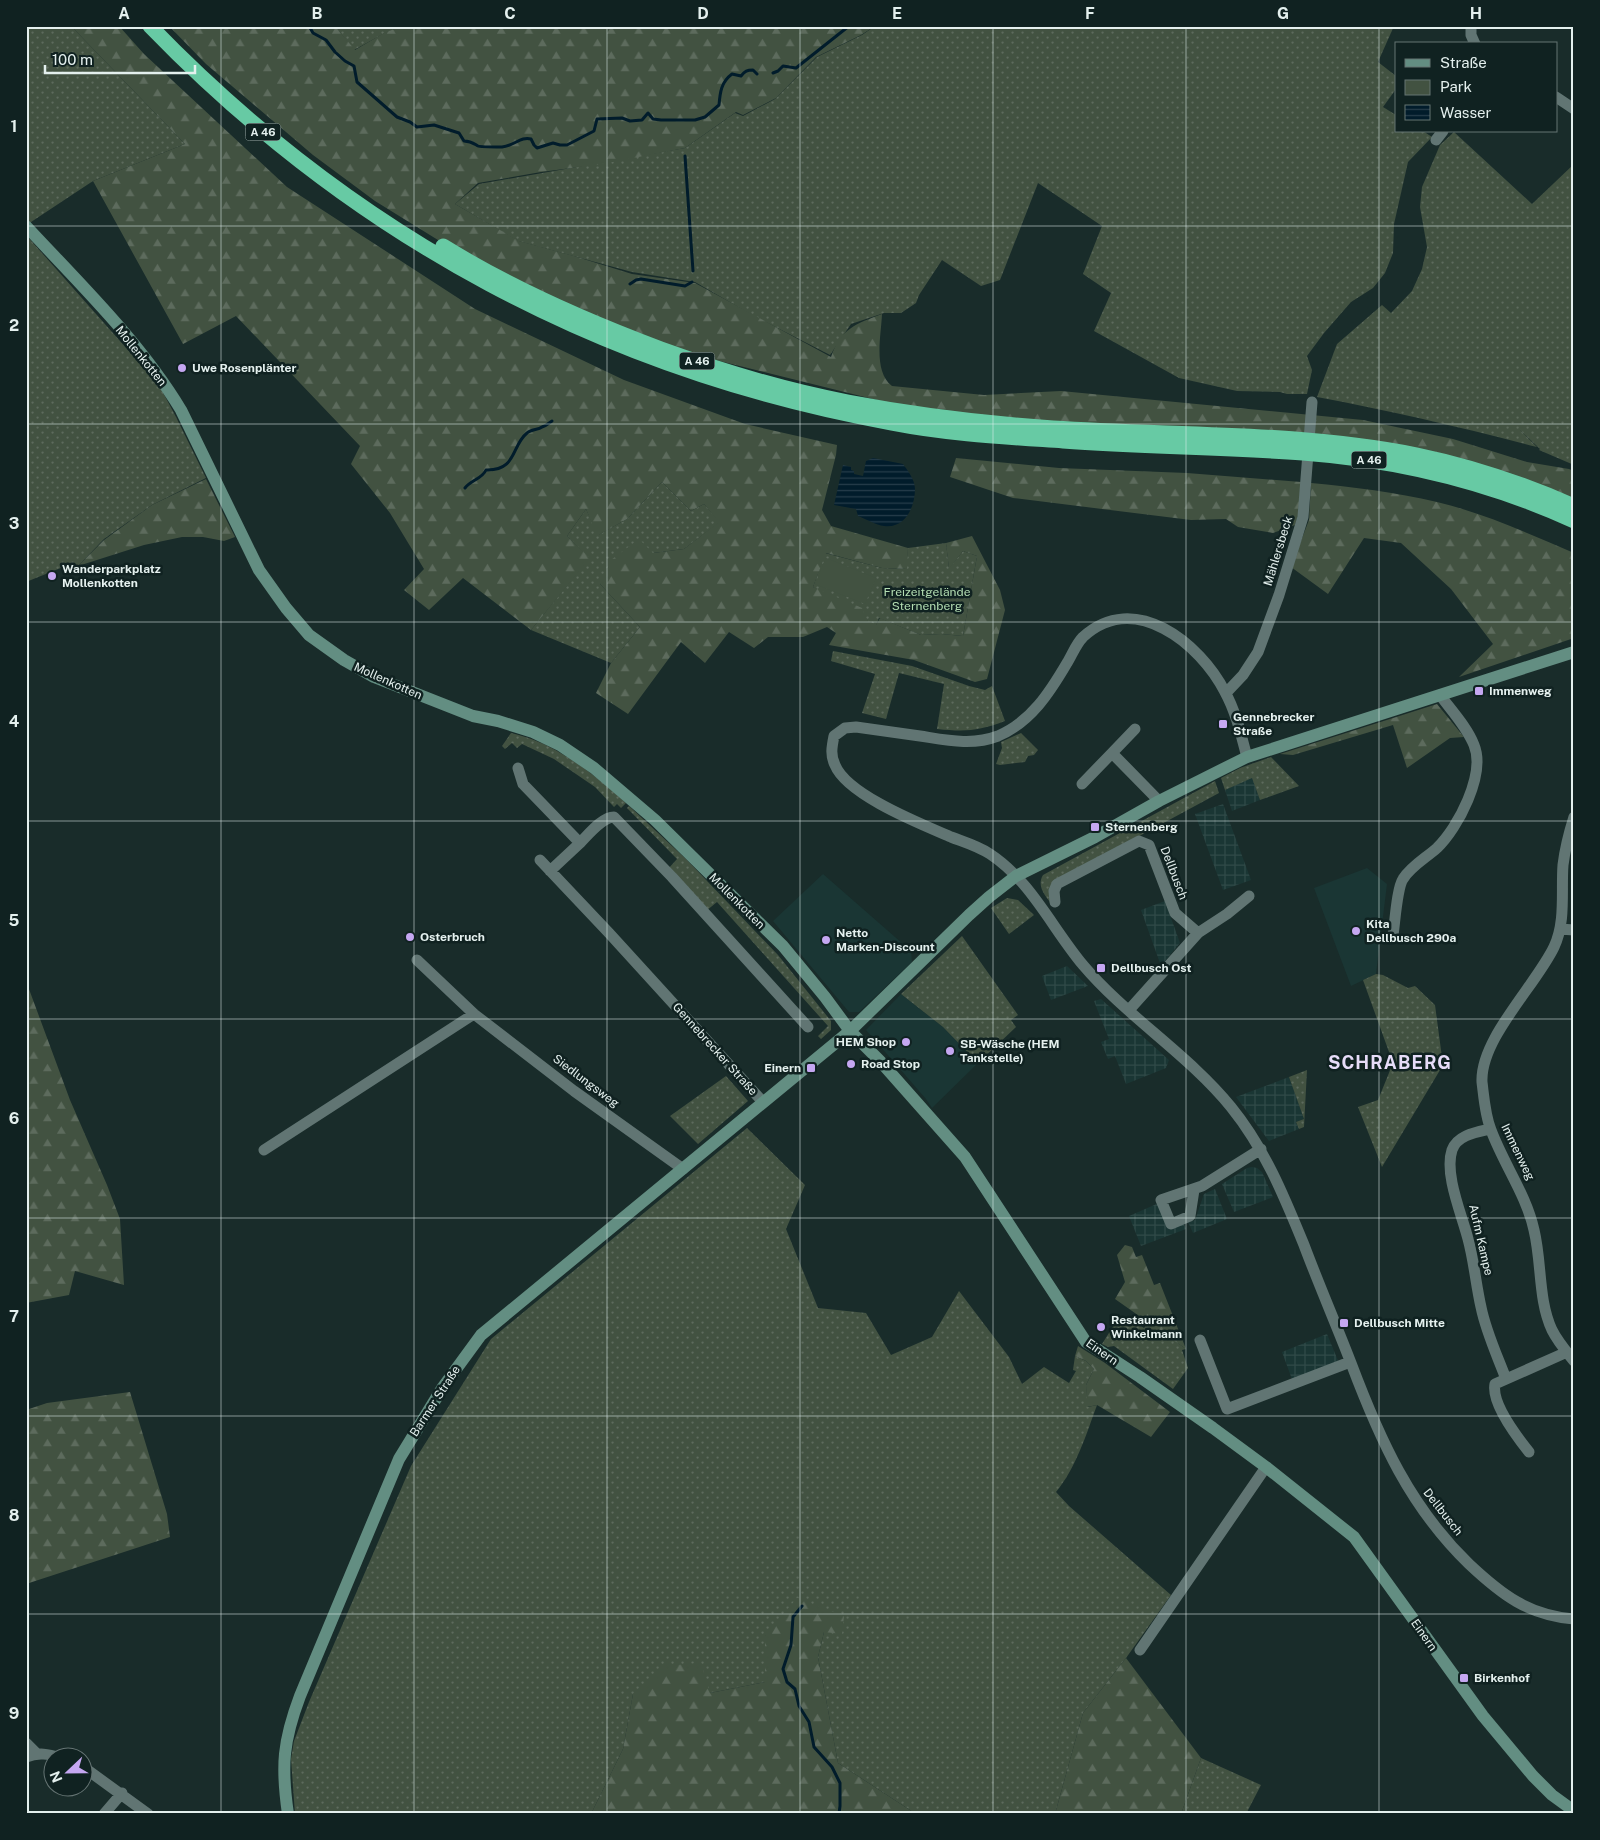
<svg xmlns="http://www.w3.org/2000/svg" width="1600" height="1840" font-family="'Public Sans',sans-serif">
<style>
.built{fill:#1a3634}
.industrial{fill:url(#industrial-grid)}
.green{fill:url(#green-dots)}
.forest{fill:url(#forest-firs)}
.pitch{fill:#425241}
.water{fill:url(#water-rules)}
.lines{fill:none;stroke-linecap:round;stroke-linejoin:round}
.stream{stroke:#011c2b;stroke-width:3}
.street{stroke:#617573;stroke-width:11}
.secondary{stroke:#638e82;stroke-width:12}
.highway{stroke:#67caa4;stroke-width:15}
.grid{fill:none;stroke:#e4f0ee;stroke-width:1;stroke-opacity:0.55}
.poi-dot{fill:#c5a7f1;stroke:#102221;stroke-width:2}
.labels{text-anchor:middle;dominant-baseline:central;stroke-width:5;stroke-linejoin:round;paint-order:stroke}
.shield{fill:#102221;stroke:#a4b2b0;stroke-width:1}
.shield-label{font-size:11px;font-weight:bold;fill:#e4f0ee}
.street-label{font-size:12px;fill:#e4f0ee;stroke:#102221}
.poi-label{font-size:12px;font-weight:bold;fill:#e4f0ee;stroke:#102221;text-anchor:start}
.park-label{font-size:12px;fill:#b4deb3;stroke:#102221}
.district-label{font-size:18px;font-weight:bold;letter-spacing:1px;fill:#e6dcf8;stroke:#102221}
.neatline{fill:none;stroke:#e4f0ee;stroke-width:2}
.grid-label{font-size:16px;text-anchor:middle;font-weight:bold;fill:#e4f0ee}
</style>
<defs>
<pattern id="industrial-grid" width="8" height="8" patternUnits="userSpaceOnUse" patternTransform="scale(1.25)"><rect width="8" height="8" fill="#1a3634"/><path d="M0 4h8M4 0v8" fill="none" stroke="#304a48"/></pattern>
<pattern id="green-dots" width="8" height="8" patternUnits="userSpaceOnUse" patternTransform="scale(1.25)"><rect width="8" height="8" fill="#425241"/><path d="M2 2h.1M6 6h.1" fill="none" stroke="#5d6b5d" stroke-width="1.8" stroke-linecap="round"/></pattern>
<pattern id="forest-firs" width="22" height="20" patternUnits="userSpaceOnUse" patternTransform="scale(1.25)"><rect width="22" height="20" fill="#425241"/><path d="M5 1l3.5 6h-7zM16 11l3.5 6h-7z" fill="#5d6b5d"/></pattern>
<pattern id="water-rules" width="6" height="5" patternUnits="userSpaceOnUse" patternTransform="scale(1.25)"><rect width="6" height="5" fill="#011c2b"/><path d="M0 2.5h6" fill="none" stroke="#263d4a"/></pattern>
</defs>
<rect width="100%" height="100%" fill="#192c2a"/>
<path class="built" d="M 1367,868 L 1387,884 L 1376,974 L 1351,986 L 1314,888 Z
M 823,874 L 911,951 L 912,962 L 859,1012 L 849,1012 L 773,921 Z
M 901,994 L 943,1027 L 978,1063 L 932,1108 L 926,1099 L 866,1030 Z"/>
<path class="industrial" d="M 1252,777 L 1260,800 L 1232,811 L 1225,790 Z
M 1223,804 L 1251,880 L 1223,890 L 1195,814 Z
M 1165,901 L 1180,943 L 1161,966 L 1141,910 Z
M 1067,966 L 1088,986 L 1051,1000 L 1042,976 Z
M 1101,999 L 1169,1060 L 1166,1068 L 1126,1084 L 1115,1056 L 1108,1059 L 1101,1042 L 1109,1039 L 1094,1001 Z
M 1289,1077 L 1304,1119 L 1296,1122 L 1299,1129 L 1269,1141 L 1236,1097 Z
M 1252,1167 L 1257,1168 L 1262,1172 L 1273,1197 L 1234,1212 L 1222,1184 L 1247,1168 Z
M 1215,1189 L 1227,1219 L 1193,1233 L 1188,1222 L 1195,1220 L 1204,1194 Z
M 1159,1203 L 1170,1229 L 1184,1224 L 1186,1229 L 1141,1246 L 1129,1216 Z
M 1327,1334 L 1339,1363 L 1293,1382 L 1282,1352 Z"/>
<path class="green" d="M 26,26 L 71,26 L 185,144 L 93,181 L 28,224 L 26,222 Z
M 335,26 L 402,26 L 383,34 L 354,50 Z
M 875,26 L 1394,26 L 1378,62 L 1396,76 L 1396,89 L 1383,107 L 1396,115 L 1396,131 L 1423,131 L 1432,137 L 1408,162 L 1394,224 L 1393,253 L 1385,273 L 1373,288 L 1351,302 L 1324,333 L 1307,356 L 1312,370 L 1307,394 L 1287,394 L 1280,392 L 1237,391 L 1179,378 L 1094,331 L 1111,293 L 1083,274 L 1102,226 L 1038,183 L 1000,280 L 981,286 L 942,260 L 919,295 L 916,303 L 901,313 L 884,313 L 851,324 L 830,355 L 754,316 L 695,282 L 632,272 L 518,241 L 455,204 L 479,184 L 685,148 L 735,113 L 743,116 L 775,99 L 817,57 L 862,35 Z
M 1454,132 L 1532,204 L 1574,164 L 1574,465 L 1539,450 L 1540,449 L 1519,429 L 1537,447 C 1464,428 1391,411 1317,397 L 1337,344 L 1382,305 L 1391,313 L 1412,291 L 1422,269 L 1427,247 L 1420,207 L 1422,187 L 1440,145 Z
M 26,235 L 159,385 L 176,417 L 206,478 L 152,505 L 104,539 L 78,566 L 73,563 L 26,582 Z
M 662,482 L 691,511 L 704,504 L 720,522 L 684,549 L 653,553 L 600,584 L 640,627 L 611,663 L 531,630 L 589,558 L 567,536 L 586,509 L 598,535 L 627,519 Z
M 946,543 L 949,568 L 963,551 L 977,556 L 963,636 L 941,634 L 921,635 L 879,618 L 876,626 L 813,587 L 825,553 L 882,568 L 906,569 L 908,548 Z
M 833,651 L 912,666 L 969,686 L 985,690 L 992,686 L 1005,721 C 978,731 966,732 937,729 L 944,684 L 899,673 L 886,719 L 862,713 L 875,674 L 831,661 Z
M 511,733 C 519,735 527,737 534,740 C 567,753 599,778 626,803 L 621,808 L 617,804 L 614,807 L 595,787 L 554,759 L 522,744 L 517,748 L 512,743 L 505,749 L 502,746 Z
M 1021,733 L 1038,750 L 1034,755 L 1028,756 L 1025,762 L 1000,765 L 996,764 L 1002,748 L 1001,742 Z
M 1271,757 L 1299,786 L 1260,800 L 1252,778 L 1225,790 L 1221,778 L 1240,768 Z
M 1215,781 L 1219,793 L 1058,880 L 1053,906 C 1046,896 1036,887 1043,875 Z
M 629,806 L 686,859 L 778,955 L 831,1021 L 831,1030 L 821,1039 L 818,1036 L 828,1026 L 717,902 L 706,911 L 668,869 L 677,859 L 627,808 Z
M 1007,898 L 1018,900 L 1034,915 L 1009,934 L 991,908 Z
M 962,936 L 1018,1015 L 1011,1020 L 1016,1027 L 978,1063 L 943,1027 L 901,994 Z
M 1376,974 L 1383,975 L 1408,988 L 1415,986 L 1435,1005 L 1443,1065 L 1382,1167 L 1358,1107 L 1378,1100 L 1393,1063 L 1363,980 Z
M 1307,1070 L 1304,1127 L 1299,1129 L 1296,1122 L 1304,1119 L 1289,1077 Z
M 726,1076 L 748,1101 L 698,1144 L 670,1116 Z
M 747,1128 L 805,1185 L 786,1229 L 818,1308 L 866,1313 L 891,1355 L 932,1337 L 959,1291 L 1009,1357 L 1022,1384 L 1044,1367 L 1069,1383 L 1076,1371 L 1073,1370 L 1075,1356 L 1086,1361 L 1094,1369 L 1086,1385 L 1088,1407 L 1097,1405 C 1086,1435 1076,1468 1056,1492 L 1069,1506 L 1171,1595 L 1126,1658 L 1083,1713 L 1055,1814 L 916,1814 L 838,1763 L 818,1657 L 824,1632 L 844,1616 L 765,1636 L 765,1682 L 710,1693 L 633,1694 L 623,1749 L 591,1814 L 295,1814 L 291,1759 L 294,1741 L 309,1702 L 411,1466 L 491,1339 Z
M 1119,1317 L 1131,1325 L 1134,1321 L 1144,1328 L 1149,1322 L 1186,1349 L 1182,1350 L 1188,1368 L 1173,1389 L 1114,1346 L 1108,1347 L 1102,1344 Z
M 1201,1758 L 1261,1785 L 1246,1814 L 1181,1814 Z"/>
<path class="forest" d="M 71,26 L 119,26 L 144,54 L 287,187 L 475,309 L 624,380 L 745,424 L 837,445 L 836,455 L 822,510 L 831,526 L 908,548 L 907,569 L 882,568 L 826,553 L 813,587 L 862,608 L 867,620 L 876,625 L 880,618 L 921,635 L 941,634 L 963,636 L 977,556 L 963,551 L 949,569 L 946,543 L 972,536 L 1000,590 L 1005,610 L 987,679 L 975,682 L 914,660 L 829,645 L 836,633 L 827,627 L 803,637 L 768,637 L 754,648 L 729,632 L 705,663 L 681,642 L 628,714 L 596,693 L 611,663 L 640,627 L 600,584 L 611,560 L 639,539 L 653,553 L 684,549 L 719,522 L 704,504 L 691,511 L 662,482 L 627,519 L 597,536 L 586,509 L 567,536 L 590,558 L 531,630 L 463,578 L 429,610 L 404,590 L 424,569 L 390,513 L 351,464 L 360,446 L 236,316 L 183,344 L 93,181 L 185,144 Z
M 169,26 L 335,26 L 355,50 L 384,33 L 402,26 L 875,26 L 861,35 L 816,57 L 776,98 L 743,115 L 736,112 L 685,148 L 602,164 L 541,172 L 478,183 L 455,204 L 519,241 L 574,256 L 632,274 L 695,283 L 831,357 C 841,328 856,324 882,314 C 881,337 873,371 892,386 L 984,395 L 1061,391 L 1363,420 L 1453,439 L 1527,462 L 1569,469 L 1574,471 L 1574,502 L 1531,484 L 972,416 L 897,405 L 683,352 L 600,320 L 459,253 L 375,201 L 313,155 L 206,64 Z
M 956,458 L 1059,468 L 1187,473 L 1301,482 L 1298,516 L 1295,525 L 1273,533 L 1238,527 L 1226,519 L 1191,520 L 1013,498 L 950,477 Z
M 206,479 L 235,537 L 224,541 L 203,537 L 182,537 L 144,545 L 78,566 L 104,540 L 152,505 Z
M 1311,483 C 1353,487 1395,492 1437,502 C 1484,513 1529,534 1574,553 L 1574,638 L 1459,677 L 1493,644 L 1451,589 L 1401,543 L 1364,538 L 1328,594 L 1291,567 L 1309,520 Z
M 1437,704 L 1464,737 L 1450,738 L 1407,768 L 1393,725 L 1293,755 L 1280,754 Z
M 26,981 L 70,1100 L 107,1185 L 120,1219 L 124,1285 L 75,1271 L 69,1295 L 26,1303 Z
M 1125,1245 L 1132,1247 L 1136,1257 L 1142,1255 L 1154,1285 L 1160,1283 L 1186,1349 L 1115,1299 L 1125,1282 L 1117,1255 Z
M 1078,1346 L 1105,1363 L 1170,1412 L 1151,1437 L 1097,1405 L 1087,1407 L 1086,1385 L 1094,1369 L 1086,1361 L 1075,1356 Z
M 130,1392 L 167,1514 L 170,1537 L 26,1584 L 26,1410 L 47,1403 Z
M 797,1598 L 844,1616 L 842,1634 L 824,1632 L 818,1657 L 838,1763 L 916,1814 L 591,1814 L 623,1749 L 633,1694 L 663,1666 L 701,1663 L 710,1693 L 765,1682 L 765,1636 Z
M 1126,1658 L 1201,1758 L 1181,1814 L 1055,1814 L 1083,1713 Z"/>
<path class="pitch" d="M 826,558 L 876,578 L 865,604 L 815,584 Z"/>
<path class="water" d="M 873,458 L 903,464 C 908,471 915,480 915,489 C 915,507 905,529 884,526 C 876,525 866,519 858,516 L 856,509 L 834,505 L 843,465 L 851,467 L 851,470 L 854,471 L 854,474 L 863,476 L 866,461 Z"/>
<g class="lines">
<path class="stream" d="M 309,26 L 313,33 L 326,40 L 335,52 L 345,61 L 354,66 L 357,82 L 397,117 L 410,122 L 417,127 L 434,125 L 459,133 L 464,141 C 471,141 473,143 478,146 C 480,147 499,147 502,147 C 514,146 521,136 531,139 L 534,145 L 537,148 L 553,143 L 560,145 L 567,145 L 594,131 L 597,119 L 622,118 L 630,121 L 642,120 L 648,113 L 653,119 L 661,120 L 695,120 L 705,117 L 719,105 C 720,93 721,82 732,74 L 741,76 C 745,71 747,70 753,70 L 757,74
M 773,73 L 778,71 L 783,66 L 796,68 L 849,26
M 685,156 L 693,271
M 630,284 L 636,280 L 641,279 L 685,286 L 692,282
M 465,488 C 471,480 482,479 486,470 C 517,471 511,446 527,433 C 531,429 538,430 542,427 C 546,426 549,423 552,421
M 802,1606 L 793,1617 L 791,1645 L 783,1669 L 787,1682 L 795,1689 L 799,1706 L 809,1722 L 814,1747 L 832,1767 L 840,1783 L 840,1806 L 839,1814"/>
<path class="street" d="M 1471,26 L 1471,35 L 1475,44
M 1556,97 L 1574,109
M 1436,140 L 1443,131
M 1226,693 L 1243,675 L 1258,652 L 1279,595 L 1303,517 L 1312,402
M 1112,753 L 1135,729
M 1247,757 C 1241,735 1236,712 1225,692 C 1200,643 1134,590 1083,637 C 1076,644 1072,655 1067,663 C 1050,692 1031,722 998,736 C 972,746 946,740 920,736 C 899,733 877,730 856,727 L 845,728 L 834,736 C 832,746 830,755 835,765 C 847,795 921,824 951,837 C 964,842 978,846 990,854 C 1031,881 1052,928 1083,965 C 1126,1016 1189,1055 1231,1107 C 1265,1149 1284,1196 1304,1245 C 1319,1285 1336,1324 1351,1363 C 1380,1440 1410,1507 1469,1564 C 1502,1595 1528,1615 1574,1619
M 518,768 L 523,784 L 580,843 L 550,871
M 1082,784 L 1112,753 L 1159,801
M 1574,817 C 1569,833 1565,848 1563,865 C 1561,891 1566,922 1554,947 C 1536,985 1480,1039 1482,1082 C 1484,1098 1485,1115 1491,1130 C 1504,1165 1526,1194 1534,1230 C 1542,1263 1538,1300 1552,1330 C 1558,1342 1566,1351 1574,1361
M 580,843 C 588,835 602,817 614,817 L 672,877 L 808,1027
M 540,860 L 609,933 L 763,1102
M 1055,902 L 1054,891 L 1057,884 L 1139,841 L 1149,845 L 1175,913 L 1198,933
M 1560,929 L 1574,930
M 1393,935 C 1395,922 1397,888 1403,879 C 1411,866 1426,858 1437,848 C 1458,828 1486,774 1474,745 C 1467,727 1451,710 1440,695
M 417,960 L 474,1014 L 574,1091 L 683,1169
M 1129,1010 L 1198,933 L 1227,914 L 1249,896
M 1490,1129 C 1477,1132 1457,1135 1452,1150 C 1444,1174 1462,1215 1468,1239 C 1474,1261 1476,1285 1481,1307 C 1486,1332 1497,1355 1506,1379
M 264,1150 L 474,1014
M 1194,1190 L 1190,1216 L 1171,1224 L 1161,1200 L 1202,1186 L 1261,1149
M 1200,1340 L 1227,1409 L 1350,1362
M 1529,1452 C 1517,1437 1491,1403 1495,1384 L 1567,1352
M 1140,1650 L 1266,1467
M 26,1743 L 36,1753
M 26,1757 C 39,1752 48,1754 61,1758
M 82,1766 L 148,1814
M 104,1814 L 122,1793"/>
<path class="secondary" d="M 26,226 C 80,284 140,342 181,410 L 259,570 L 286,608 L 309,635 L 344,660 L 374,677 L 473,716 L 498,721 L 533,732 L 560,745 L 594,768 L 655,820 L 783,946 L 825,997 L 850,1031 L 880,1061 L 965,1157 L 1086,1342 L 1140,1377 L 1213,1428 L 1266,1467 L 1354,1537 L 1483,1716 L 1533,1776 L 1552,1795 L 1574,1811
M 288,1814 C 281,1766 283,1741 300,1696 L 399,1459 L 443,1387 L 481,1335 L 850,1031 L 969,915 L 989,897 L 1016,876 L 1095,837 L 1159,801 L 1247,757 L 1574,652"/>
<path class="highway" d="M 150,26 C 354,237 604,371 892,423 C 948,434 1006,437 1063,441 C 1143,447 1223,447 1303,453 C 1396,460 1489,482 1574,521
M 443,246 C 511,288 586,321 661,349 C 722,371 784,390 848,402 C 916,415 984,423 1053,428 C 1174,436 1297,431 1417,455 C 1470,466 1524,484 1574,506"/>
</g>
<path class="grid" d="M 221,26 L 221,1814M 414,26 L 414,1814M 607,26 L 607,1814M 800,26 L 800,1814M 993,26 L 993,1814M 1186,26 L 1186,1814M 1379,26 L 1379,1814M 26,226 L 1574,226M 26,424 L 1574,424M 26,622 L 1574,622M 26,821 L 1574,821M 26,1019 L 1574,1019M 26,1218 L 1574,1218M 26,1416 L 1574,1416M 26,1614 L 1574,1614"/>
<g class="poi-dot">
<circle cx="182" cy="368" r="5"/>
<circle cx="52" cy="576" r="5"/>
<rect x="1474" y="686" width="10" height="10" rx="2.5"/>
<rect x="1218" y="719" width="10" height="10" rx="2.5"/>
<rect x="1090" y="822" width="10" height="10" rx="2.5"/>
<circle cx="1356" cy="931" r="5"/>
<circle cx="410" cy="937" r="5"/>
<circle cx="826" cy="940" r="5"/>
<rect x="1096" y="963" width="10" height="10" rx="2.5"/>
<circle cx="906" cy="1042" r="5"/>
<circle cx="950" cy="1051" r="5"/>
<circle cx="851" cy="1064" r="5"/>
<rect x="806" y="1063" width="10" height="10" rx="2.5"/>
<rect x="1339" y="1318" width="10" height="10" rx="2.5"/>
<circle cx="1101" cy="1327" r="5"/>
<rect x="1459" y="1673" width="10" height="10" rx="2.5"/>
</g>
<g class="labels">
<g class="shield">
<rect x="245.5" y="123.5" width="35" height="17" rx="4"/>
<rect x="679.5" y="352.5" width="35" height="17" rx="4"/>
<rect x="1351.5" y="451.5" width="35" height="17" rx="4"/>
</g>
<g class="shield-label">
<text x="263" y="132">A 46</text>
<text x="697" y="361">A 46</text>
<text x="1369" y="460">A 46</text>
</g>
<g class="street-label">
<text transform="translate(141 356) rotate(51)">Mollenkotten</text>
<text transform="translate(1278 551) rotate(-73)">Mählersbeck</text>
<text transform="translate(388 681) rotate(24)">Mollenkotten</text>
<text transform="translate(1174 873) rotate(69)">Dellbusch</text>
<text transform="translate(737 901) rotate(45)">Mollenkotten</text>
<text transform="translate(715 1049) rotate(48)">Gennebrecker Straße</text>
<text transform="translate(586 1081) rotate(37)">Siedlungsweg</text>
<text transform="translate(1518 1152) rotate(64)">Immenweg</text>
<text transform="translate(1481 1240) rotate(77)">Aufm Kampe</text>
<text transform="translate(1102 1352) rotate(35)">Einern</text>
<text transform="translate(435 1401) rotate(-57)">Barmer Straße</text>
<text transform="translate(1443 1512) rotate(52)">Dellbusch</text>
<text transform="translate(1424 1635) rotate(55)">Einern</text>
</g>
<g class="poi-label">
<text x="192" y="368">Uwe Rosenplänter</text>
<text x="62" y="569">Wanderparkplatz<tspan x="62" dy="14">Mollenkotten</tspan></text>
<text x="1489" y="691">Immenweg</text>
<text x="1233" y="717">Gennebrecker<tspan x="1233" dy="14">Straße</tspan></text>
<text x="1105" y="827">Sternenberg</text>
<text x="1366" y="924">Kita<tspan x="1366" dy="14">Dellbusch 290a</tspan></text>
<text x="836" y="933">Netto<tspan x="836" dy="14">Marken-Discount</tspan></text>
<text x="420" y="937">Osterbruch</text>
<text x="1111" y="968">Dellbusch Ost</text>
<text x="896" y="1042" text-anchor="end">HEM Shop</text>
<text x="960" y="1044">SB-Wäsche (HEM<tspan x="960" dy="14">Tankstelle)</tspan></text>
<text x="861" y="1064">Road Stop</text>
<text x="801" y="1068" text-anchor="end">Einern</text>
<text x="1111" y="1320">Restaurant<tspan x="1111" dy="14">Winkelmann</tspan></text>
<text x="1354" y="1323">Dellbusch Mitte</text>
<text x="1474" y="1678">Birkenhof</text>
</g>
<g class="park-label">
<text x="927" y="592">Freizeitgelände<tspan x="927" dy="14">Sternenberg</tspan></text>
</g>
<g class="district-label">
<text x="1390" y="1062">SCHRABERG</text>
</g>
</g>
<rect width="1600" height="1840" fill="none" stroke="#102221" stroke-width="55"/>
<rect x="1395" y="42" width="162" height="90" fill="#102221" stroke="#657473"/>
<rect x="1405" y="59" width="25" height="8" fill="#638e82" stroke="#657473"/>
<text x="1440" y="68" font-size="15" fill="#e4f0ee">Straße</text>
<rect x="1405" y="80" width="25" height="15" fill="#425241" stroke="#657473"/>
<text x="1440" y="92" font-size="15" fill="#e4f0ee">Park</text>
<rect x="1405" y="105" width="25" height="15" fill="url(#water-rules)" stroke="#657473"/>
<text x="1440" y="118" font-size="15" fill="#e4f0ee">Wasser</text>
<g transform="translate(68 1772) rotate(248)"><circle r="24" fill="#102221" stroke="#657473"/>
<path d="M0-4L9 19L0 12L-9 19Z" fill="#c5a7f1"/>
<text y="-8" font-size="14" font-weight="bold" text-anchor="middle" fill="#e4f0ee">N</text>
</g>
<path d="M45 65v8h150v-8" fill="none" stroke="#e4f0ee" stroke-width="2.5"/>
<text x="52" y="65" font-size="15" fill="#e4f0ee" stroke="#102221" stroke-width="4" paint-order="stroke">100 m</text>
<rect x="28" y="28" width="1544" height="1784" class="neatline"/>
<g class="grid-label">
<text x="124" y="19">A</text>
<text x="317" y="19">B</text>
<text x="510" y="19">C</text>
<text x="703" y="19">D</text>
<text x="897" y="19">E</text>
<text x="1090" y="19">F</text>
<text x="1283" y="19">G</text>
<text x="1476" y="19">H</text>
<text x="14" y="132">1</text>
<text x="14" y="331">2</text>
<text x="14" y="529">3</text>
<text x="14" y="727">4</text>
<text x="14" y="926">5</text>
<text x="14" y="1124">6</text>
<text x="14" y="1322">7</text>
<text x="14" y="1521">8</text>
<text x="14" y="1719">9</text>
</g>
</svg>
